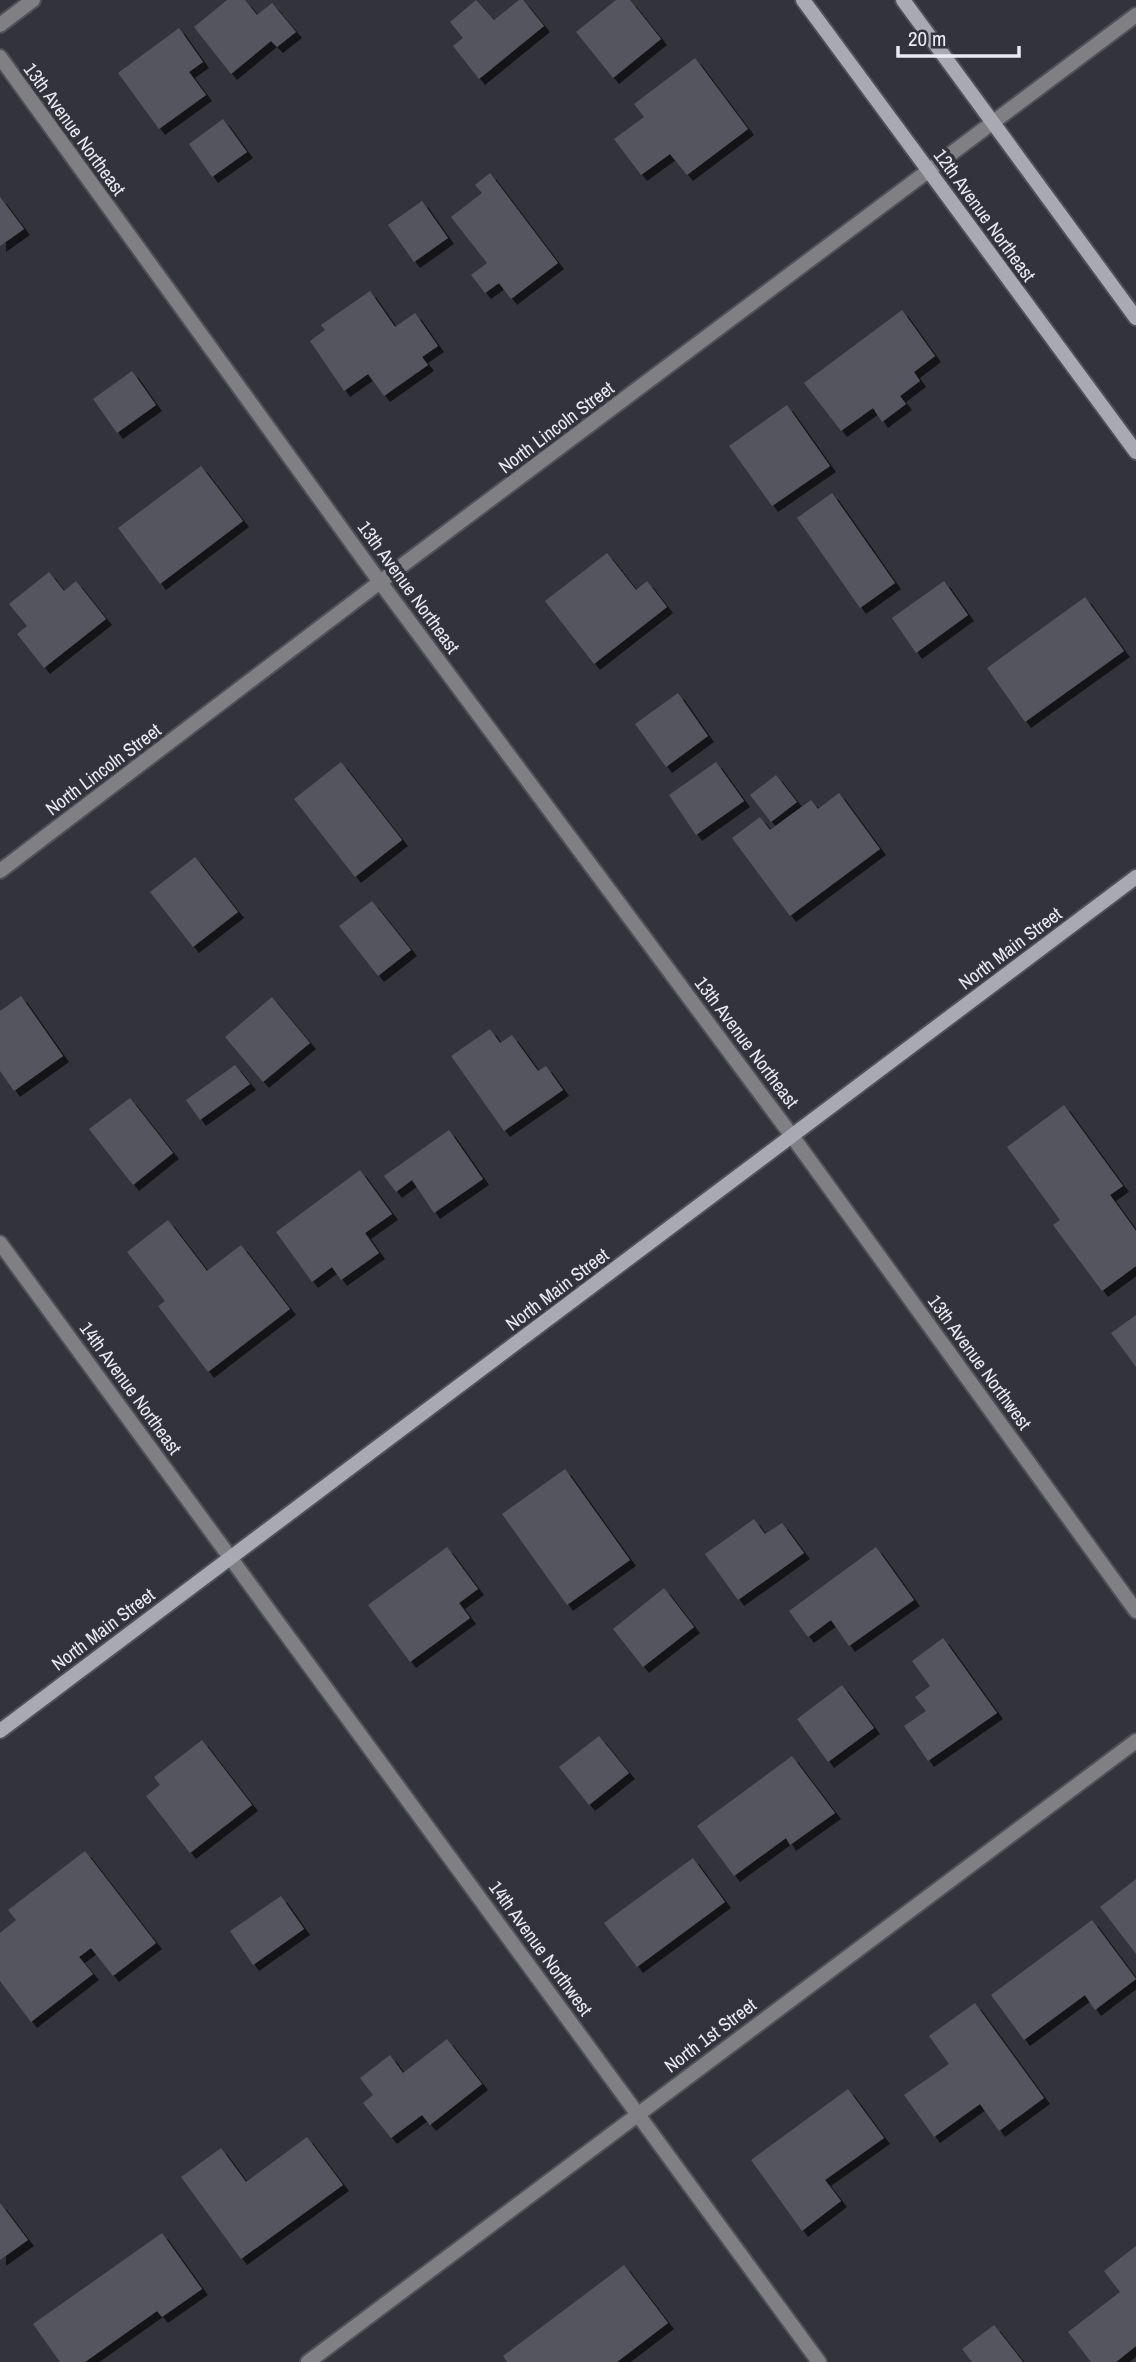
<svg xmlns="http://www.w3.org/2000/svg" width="1136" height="2362" font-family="'Archivo Narrow',sans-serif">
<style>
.building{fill:#55555e;filter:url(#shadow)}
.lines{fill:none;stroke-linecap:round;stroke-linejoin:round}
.street-casing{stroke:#4f5058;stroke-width:18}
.secondary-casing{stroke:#4f5058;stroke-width:18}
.street{stroke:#7f7f84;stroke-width:14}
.secondary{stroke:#a9aab1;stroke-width:14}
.labels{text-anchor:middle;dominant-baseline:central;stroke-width:7;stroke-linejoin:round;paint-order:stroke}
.street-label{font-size:19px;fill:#eaebf0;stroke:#32333b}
</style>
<defs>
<filter id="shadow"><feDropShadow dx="6" dy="6" stdDeviation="0" flood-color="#0009"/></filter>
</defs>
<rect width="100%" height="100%" fill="#32333b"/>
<path class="building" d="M 227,0 L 245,0 L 257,15 L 272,3 L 296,32 L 277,47 L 271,41 L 231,74 L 194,27 Z
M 476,0 L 494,20 L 519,0 L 523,0 L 544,26 L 479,79 L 453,46 L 463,38 L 450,22 Z
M 616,0 L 630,0 L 661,39 L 613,78 L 576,32 Z
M 179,28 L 203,62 L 189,72 L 206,95 L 159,129 L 118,73 Z
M 695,58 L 748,129 L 687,175 L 670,154 L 641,175 L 614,139 L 644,117 L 634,104 Z
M 223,119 L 247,152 L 212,177 L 189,144 Z
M 490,173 L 558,263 L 511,299 L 499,283 L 485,293 L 471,275 L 487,263 L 451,217 L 482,193 L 475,185 Z
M 0,197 L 24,229 L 0,246 Z
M 422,201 L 448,238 L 414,262 L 388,225 Z
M 370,291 L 395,327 L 415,313 L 438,346 L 422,357 L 428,365 L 384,396 L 368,374 L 344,391 L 310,341 L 325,330 L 321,325 Z
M 902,310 L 935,356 L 914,372 L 920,381 L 900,396 L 906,404 L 882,422 L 873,408 L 841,431 L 804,383 Z
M 132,371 L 156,405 L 117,433 L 93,399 Z
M 787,405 L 830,466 L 772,506 L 729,446 Z
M 201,466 L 243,521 L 160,584 L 118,528 Z
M 832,493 L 895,583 L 860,608 L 797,518 Z
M 607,553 L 636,590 L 647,581 L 667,607 L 594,664 L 545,601 Z
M 49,572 L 64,591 L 76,581 L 106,619 L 44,668 L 17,634 L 27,626 L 9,604 Z
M 944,581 L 968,615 L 916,653 L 892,618 Z
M 1085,597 L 1124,651 L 1025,722 L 987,668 Z
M 678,693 L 708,736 L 666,767 L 635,724 Z
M 341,762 L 402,840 L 355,877 L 294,799 Z
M 716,762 L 744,801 L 696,835 L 669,795 Z
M 776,775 L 797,802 L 771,822 L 750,795 Z
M 839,793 L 880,849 L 790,916 L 732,838 L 760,817 L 770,830 L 811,800 L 818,809 Z
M 195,857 L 238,912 L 193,947 L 150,892 Z
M 372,901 L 411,950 L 378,976 L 339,926 Z
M 21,996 L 63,1056 L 14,1091 L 0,1071 L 0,1011 Z
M 272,997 L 310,1043 L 263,1082 L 225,1037 Z
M 490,1029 L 500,1043 L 512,1035 L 538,1071 L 546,1066 L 563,1090 L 504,1131 L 451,1056 Z
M 235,1065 L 250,1084 L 200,1120 L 186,1100 Z
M 130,1098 L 173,1153 L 133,1185 L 89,1129 Z
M 1064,1105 L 1123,1186 L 1110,1195 L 1136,1231 L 1136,1266 L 1102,1291 L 1053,1225 L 1060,1220 L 1007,1147 Z
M 449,1130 L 483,1179 L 434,1213 L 412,1180 L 396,1192 L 384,1176 Z
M 360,1170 L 392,1214 L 365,1233 L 379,1253 L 341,1280 L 332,1267 L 312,1282 L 276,1232 Z
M 168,1220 L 207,1271 L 241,1245 L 290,1309 L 208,1372 L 158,1306 L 165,1301 L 127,1252 Z
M 1136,1315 L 1136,1367 L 1111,1333 Z
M 565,1469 L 630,1560 L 567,1605 L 502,1514 Z
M 754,1519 L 765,1534 L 782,1523 L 804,1553 L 738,1600 L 705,1554 Z
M 447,1547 L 478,1589 L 459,1603 L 470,1618 L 410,1662 L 368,1605 Z
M 876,1547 L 914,1600 L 849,1646 L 831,1620 L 808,1637 L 789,1611 Z
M 664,1588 L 694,1627 L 643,1667 L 613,1629 Z
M 943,1638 L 997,1713 L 928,1761 L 904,1726 L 926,1711 L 915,1697 L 930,1686 L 912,1661 Z
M 842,1685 L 874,1728 L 828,1762 L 797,1719 Z
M 599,1736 L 629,1773 L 589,1805 L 559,1767 Z
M 202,1740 L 252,1805 L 190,1853 L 146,1796 L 160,1785 L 154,1777 Z
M 792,1756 L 835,1813 L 790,1845 L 786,1838 L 734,1876 L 697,1826 Z
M 85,1851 L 156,1943 L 113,1976 L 91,1948 L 79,1957 L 93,1974 L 31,2022 L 0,1981 L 0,1933 L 16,1920 L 8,1910 Z
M 693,1858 L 725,1902 L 637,1967 L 604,1923 Z
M 1136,1879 L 1136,1954 L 1100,1907 Z
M 281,1896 L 304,1929 L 253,1965 L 230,1931 Z
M 1092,1920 L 1136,1979 L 1095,2010 L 1085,1995 L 1024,2040 L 991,1995 Z
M 975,2003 L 1044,2098 L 999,2131 L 980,2104 L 934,2137 L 904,2095 L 949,2064 L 929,2036 Z
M 447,2039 L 482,2084 L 430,2125 L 422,2115 L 391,2138 L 363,2103 L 373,2095 L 360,2078 L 390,2055 L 403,2073 Z
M 848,2089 L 884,2138 L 825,2180 L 841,2201 L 802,2231 L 751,2160 Z
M 307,2137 L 343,2185 L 241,2259 L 181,2177 L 221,2148 L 246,2182 Z
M 0,2203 L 28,2240 L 0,2260 Z
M 162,2233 L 202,2289 L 162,2317 L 157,2311 L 85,2362 L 60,2362 L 33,2324 Z
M 1136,2246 L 1136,2346 L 1116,2362 L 1091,2362 L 1068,2332 L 1120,2292 L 1104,2271 Z
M 624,2265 L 668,2323 L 617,2362 L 507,2362 L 503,2356 Z
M 994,2325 L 1023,2362 L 972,2362 L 962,2349 Z"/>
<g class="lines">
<g class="street-casing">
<path id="street" d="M 0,25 L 33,0
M 0,57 L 380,582 L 792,1136 L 1136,1611
M 0,871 L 380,582 L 1136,15
M 0,1243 L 819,2362
M 308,2362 L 1136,1741"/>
</g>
<g class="secondary-casing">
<path id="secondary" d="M 803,0 L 1136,452
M 903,0 L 1136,318
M 0,1731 L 1136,877"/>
</g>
<use href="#street" class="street"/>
<use href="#secondary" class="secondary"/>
</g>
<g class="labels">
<g class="street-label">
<text transform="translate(75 129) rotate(54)">13th Avenue Northeast</text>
<text transform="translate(985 215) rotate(54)">12th Avenue Northeast</text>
<text transform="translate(556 427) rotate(-37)">North Lincoln Street</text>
<text transform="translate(409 587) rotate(54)">13th Avenue Northeast</text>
<text transform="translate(103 769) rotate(-37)">North Lincoln Street</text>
<text transform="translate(1010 948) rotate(-37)">North Main Street</text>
<text transform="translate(747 1042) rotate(53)">13th Avenue Northeast</text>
<text transform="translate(557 1289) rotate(-37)">North Main Street</text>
<text transform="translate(980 1362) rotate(54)">13th Avenue Northwest</text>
<text transform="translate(131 1388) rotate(54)">14th Avenue Northeast</text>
<text transform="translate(103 1629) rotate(-37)">North Main Street</text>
<text transform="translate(541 1948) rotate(54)">14th Avenue Northwest</text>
<text transform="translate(710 2035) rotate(-37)">North 1st Street</text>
</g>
</g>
<path d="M898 46v10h121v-10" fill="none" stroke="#eaebf0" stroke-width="3.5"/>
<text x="908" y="46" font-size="21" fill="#eaebf0" stroke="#32333b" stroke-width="5" paint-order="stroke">20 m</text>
</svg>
